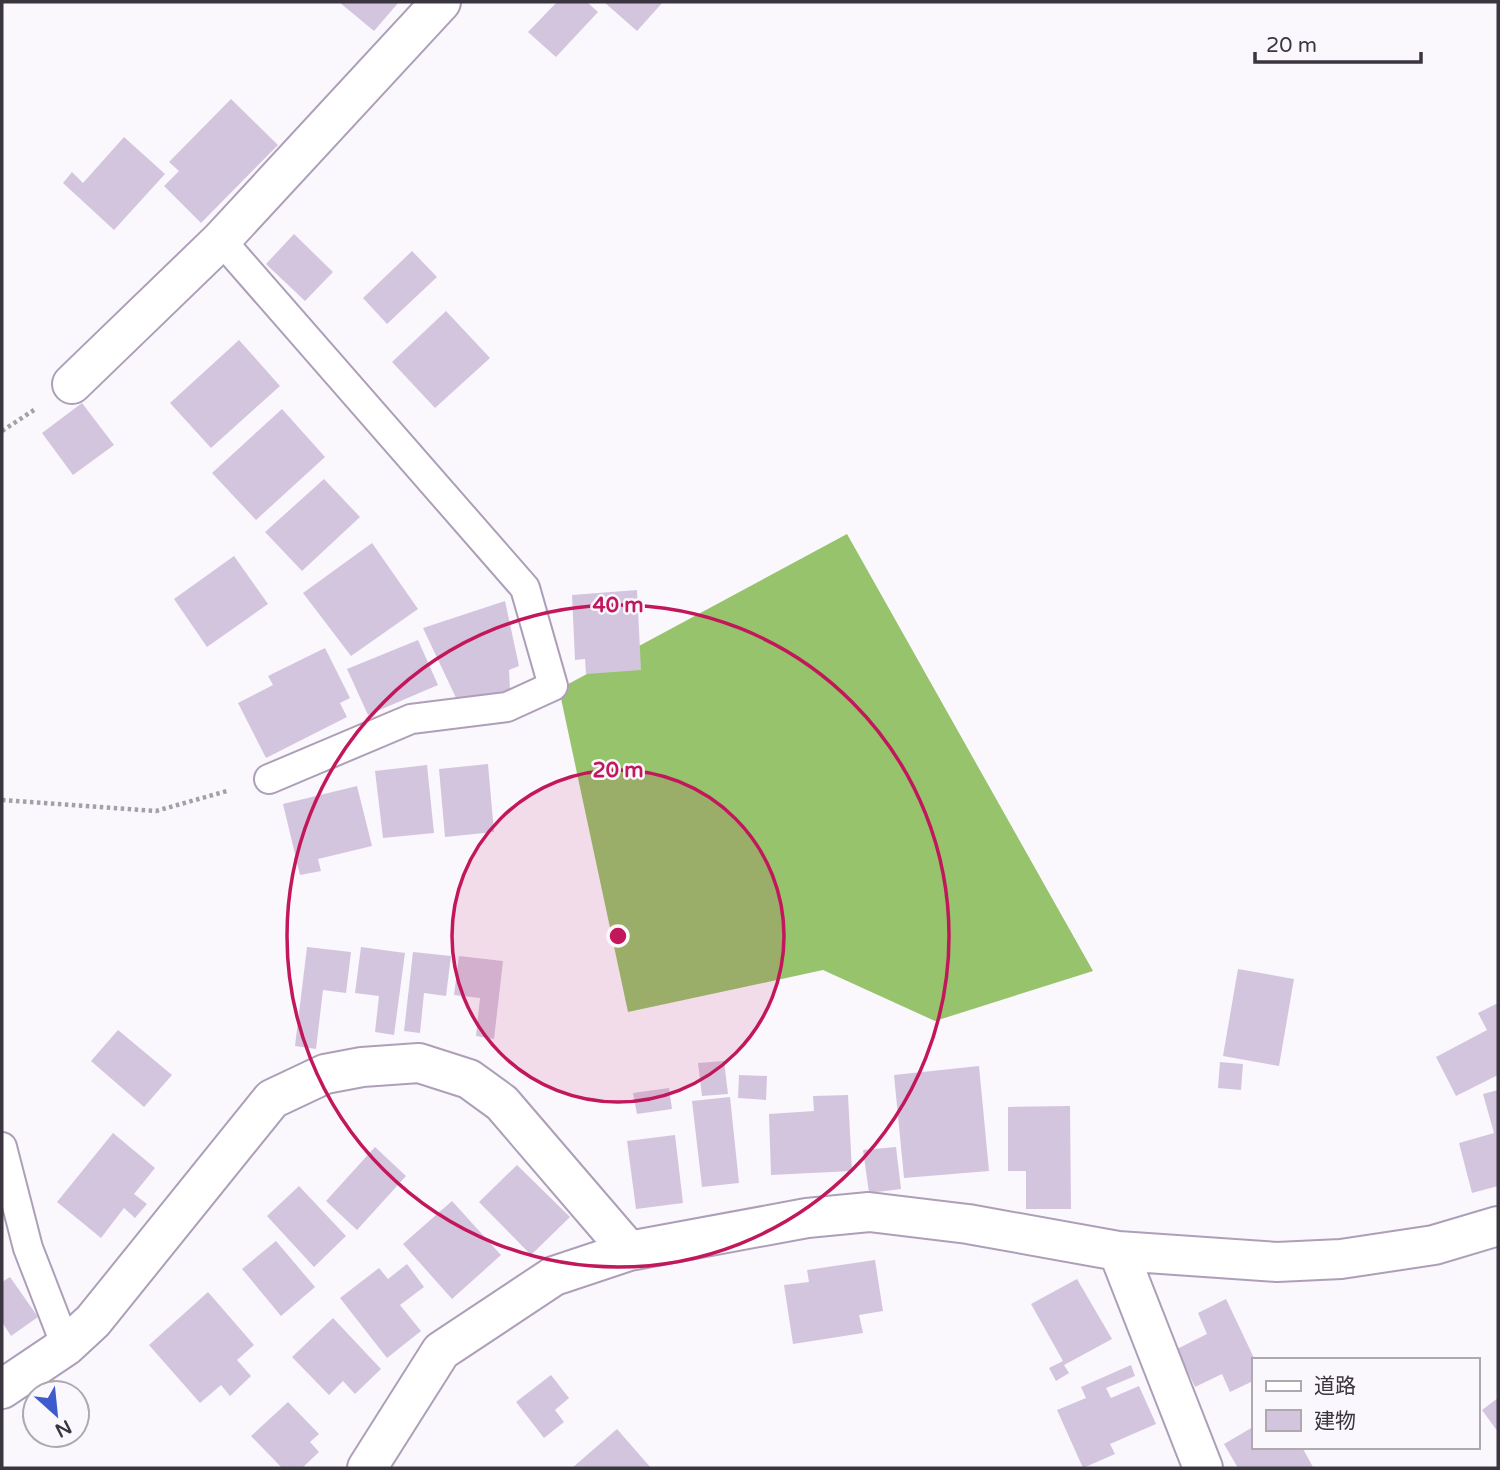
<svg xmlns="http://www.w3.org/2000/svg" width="1500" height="1470" font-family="'Varela Round','Noto Sans JP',sans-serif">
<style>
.forest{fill:#96c36b}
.building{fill:#d4c5df}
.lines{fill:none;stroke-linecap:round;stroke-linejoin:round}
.lane-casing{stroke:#ae9fb9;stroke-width:32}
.street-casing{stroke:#ae9fb9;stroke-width:42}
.path{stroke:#a4a0a8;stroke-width:4.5;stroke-dasharray:3.5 3.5;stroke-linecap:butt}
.lane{stroke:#fff;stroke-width:28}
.street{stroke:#fff;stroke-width:38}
.ring{fill:none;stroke:#c2185b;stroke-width:3.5}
.centre{fill:#c2185b;stroke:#faf7fd;stroke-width:3.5}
.ring-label{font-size:21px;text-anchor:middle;font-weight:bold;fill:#c2185b;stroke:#faf7fd;stroke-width:5;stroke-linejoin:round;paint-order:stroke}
</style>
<rect width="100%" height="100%" fill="#faf7fd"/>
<path class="forest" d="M 847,534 L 1093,971 L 935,1021 L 823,970 L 628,1012 L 559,689 Z"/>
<path class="building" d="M 339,2 L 399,2 L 374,31 Z
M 557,2 L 587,2 L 598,12 L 556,57 L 528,32 Z
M 604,2 L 663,2 L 637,31 Z
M 231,99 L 278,145 L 201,223 L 164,186 L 179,171 L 169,162 Z
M 124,137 L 165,174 L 114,230 L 63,183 L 72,172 L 83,183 Z
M 294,234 L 333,272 L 305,301 L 266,264 Z
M 412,251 L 437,277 L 387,324 L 363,298 Z
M 446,311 L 490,358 L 435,408 L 392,362 Z
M 239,340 L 280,386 L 211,448 L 170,403 Z
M 82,403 L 114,445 L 73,475 L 42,433 Z
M 282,409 L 325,457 L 256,520 L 212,473 Z
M 324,479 L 360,517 L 302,571 L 265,532 Z
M 372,543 L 418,609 L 351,656 L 303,593 Z
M 234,556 L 268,604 L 207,647 L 174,599 Z
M 637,590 L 641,670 L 586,674 L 585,659 L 575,660 L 572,595 Z
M 505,601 L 519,666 L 509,670 L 510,690 L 457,700 L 423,628 Z
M 418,640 L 438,685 L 368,715 L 347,669 Z
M 325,648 L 350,698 L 340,703 L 347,717 L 266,758 L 238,703 L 273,685 L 268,676 Z
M 488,764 L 494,832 L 445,837 L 439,769 Z
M 427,765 L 434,833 L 383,838 L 375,771 Z
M 357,786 L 372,846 L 318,859 L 321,871 L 300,875 L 283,804 Z
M 307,947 L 351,952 L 346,993 L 323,990 L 316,1049 L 295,1046 Z
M 361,947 L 405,953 L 394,1035 L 375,1032 L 379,996 L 355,993 Z
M 413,952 L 451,956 L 446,996 L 424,993 L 420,1033 L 404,1031 Z
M 459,956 L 503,961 L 494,1039 L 476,1036 L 480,998 L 454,995 Z
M 1238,969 L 1294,979 L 1279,1066 L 1223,1056 Z
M 1498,1003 L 1498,1075 L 1456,1096 L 1436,1057 L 1487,1030 L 1478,1013 Z
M 118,1030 L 172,1075 L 144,1107 L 91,1061 Z
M 724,1061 L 728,1094 L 702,1096 L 698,1063 Z
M 1220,1062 L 1243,1064 L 1241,1090 L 1218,1088 Z
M 979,1066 L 989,1171 L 904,1178 L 894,1075 Z
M 739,1075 L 767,1076 L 766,1100 L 738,1098 Z
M 669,1088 L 672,1109 L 637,1114 L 633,1093 Z
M 1498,1090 L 1498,1186 L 1472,1193 L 1459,1143 L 1494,1133 L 1483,1094 Z
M 848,1095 L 852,1171 L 771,1175 L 769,1114 L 814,1111 L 813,1096 Z
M 730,1097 L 739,1183 L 702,1187 L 692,1101 Z
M 1070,1106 L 1071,1209 L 1026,1209 L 1026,1171 L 1008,1171 L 1008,1107 Z
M 113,1133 L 155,1168 L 134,1194 L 147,1204 L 135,1218 L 124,1208 L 101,1238 L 57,1202 Z
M 675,1135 L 683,1203 L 636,1209 L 627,1141 Z
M 375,1147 L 406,1176 L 357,1230 L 326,1201 Z
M 896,1147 L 901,1189 L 869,1193 L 863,1150 Z
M 517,1165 L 570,1217 L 531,1255 L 479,1202 Z
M 299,1186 L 346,1236 L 314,1267 L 267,1216 Z
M 452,1201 L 501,1255 L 452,1299 L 403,1244 Z
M 276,1241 L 315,1287 L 281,1316 L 242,1269 Z
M 875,1260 L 883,1311 L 859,1315 L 863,1333 L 793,1344 L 784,1285 L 809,1282 L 807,1270 Z
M 407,1264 L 424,1287 L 400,1305 L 421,1331 L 387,1358 L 340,1298 L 379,1268 L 388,1279 Z
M 10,1277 L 38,1317 L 11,1336 L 2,1322 L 2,1282 Z
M 1077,1279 L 1112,1339 L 1064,1365 L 1069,1373 L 1056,1381 L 1049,1368 L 1063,1361 L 1031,1304 Z
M 208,1292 L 254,1345 L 237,1360 L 251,1376 L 230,1396 L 221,1385 L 200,1403 L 149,1345 Z
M 1226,1299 L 1255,1360 L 1253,1360 L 1253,1381 L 1230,1392 L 1222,1374 L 1195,1387 L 1177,1349 L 1207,1334 L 1198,1313 Z
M 333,1318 L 381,1369 L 355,1394 L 343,1381 L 329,1395 L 292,1357 Z
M 1131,1365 L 1135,1376 L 1106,1388 L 1111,1398 L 1139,1386 L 1156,1424 L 1110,1444 L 1115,1454 L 1083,1468 L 1057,1410 L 1086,1398 L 1081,1387 Z
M 551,1375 L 569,1398 L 555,1410 L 564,1422 L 544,1438 L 516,1402 Z
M 1498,1398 L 1498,1432 L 1482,1410 Z
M 288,1402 L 319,1434 L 310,1442 L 319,1452 L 302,1468 L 282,1468 L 251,1436 Z
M 1253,1427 L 1253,1447 L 1302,1447 L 1313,1467 L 1238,1468 L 1224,1444 Z
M 617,1429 L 651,1468 L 572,1468 Z"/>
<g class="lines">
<g class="lane-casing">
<path id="lane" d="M 221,240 L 525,588 L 553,686 L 507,707 L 411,719 L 269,779
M 2,1147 L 28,1248 L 66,1346"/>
</g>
<g class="street-casing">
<path id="street" d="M 72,384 L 221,240 L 441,2
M 1118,1251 L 1203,1468
M 2,1389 L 66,1346 L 93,1321 L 272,1099 L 325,1074 L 362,1067 L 419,1063 L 469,1079 L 502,1103 L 629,1251
M 367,1468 L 441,1351 L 554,1276 L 629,1251 L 807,1218 L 869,1212 L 968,1224 L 1118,1251 L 1277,1262 L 1341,1259 L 1434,1245 L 1498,1226"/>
</g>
<path class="path" d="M 2,431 L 34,410
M 2,800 L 156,811 L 227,791"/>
<use href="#lane" class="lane"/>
<use href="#street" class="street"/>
</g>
<circle cx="618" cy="936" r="166" fill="#c2185b" fill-opacity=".12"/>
<g class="ring">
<circle cx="618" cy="936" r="166"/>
<circle cx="618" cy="936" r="331"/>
</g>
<circle cx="618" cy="936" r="10" class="centre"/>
<g class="ring-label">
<text x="618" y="612">40 m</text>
<text x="618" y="777">20 m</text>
</g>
<rect width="1500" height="1470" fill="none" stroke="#3b3540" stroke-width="7"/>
<rect x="1252" y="1358" width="228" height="91" fill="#faf7fd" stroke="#aea9b1" stroke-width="2"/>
<rect x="1266" y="1381" width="35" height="10" fill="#ffffff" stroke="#aea9b1" stroke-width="2"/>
<text x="1314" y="1393" font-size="21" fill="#3b3540">道路</text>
<rect x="1266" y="1410" width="35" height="21" fill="#d4c5df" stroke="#aea9b1" stroke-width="2"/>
<text x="1314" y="1428" font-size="21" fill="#3b3540">建物</text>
<g transform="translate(56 1414) rotate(153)"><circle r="33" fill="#faf7fd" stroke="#aea9b1" stroke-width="2"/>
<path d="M0-5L12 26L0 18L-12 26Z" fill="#3e5bce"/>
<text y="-10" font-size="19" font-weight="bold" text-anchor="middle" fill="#3b3540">N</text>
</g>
<path d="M1255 52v10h166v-10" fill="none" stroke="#3b3540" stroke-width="3.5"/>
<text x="1266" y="52" font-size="21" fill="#3b3540" stroke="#faf7fd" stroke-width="5" paint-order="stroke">20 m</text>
</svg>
